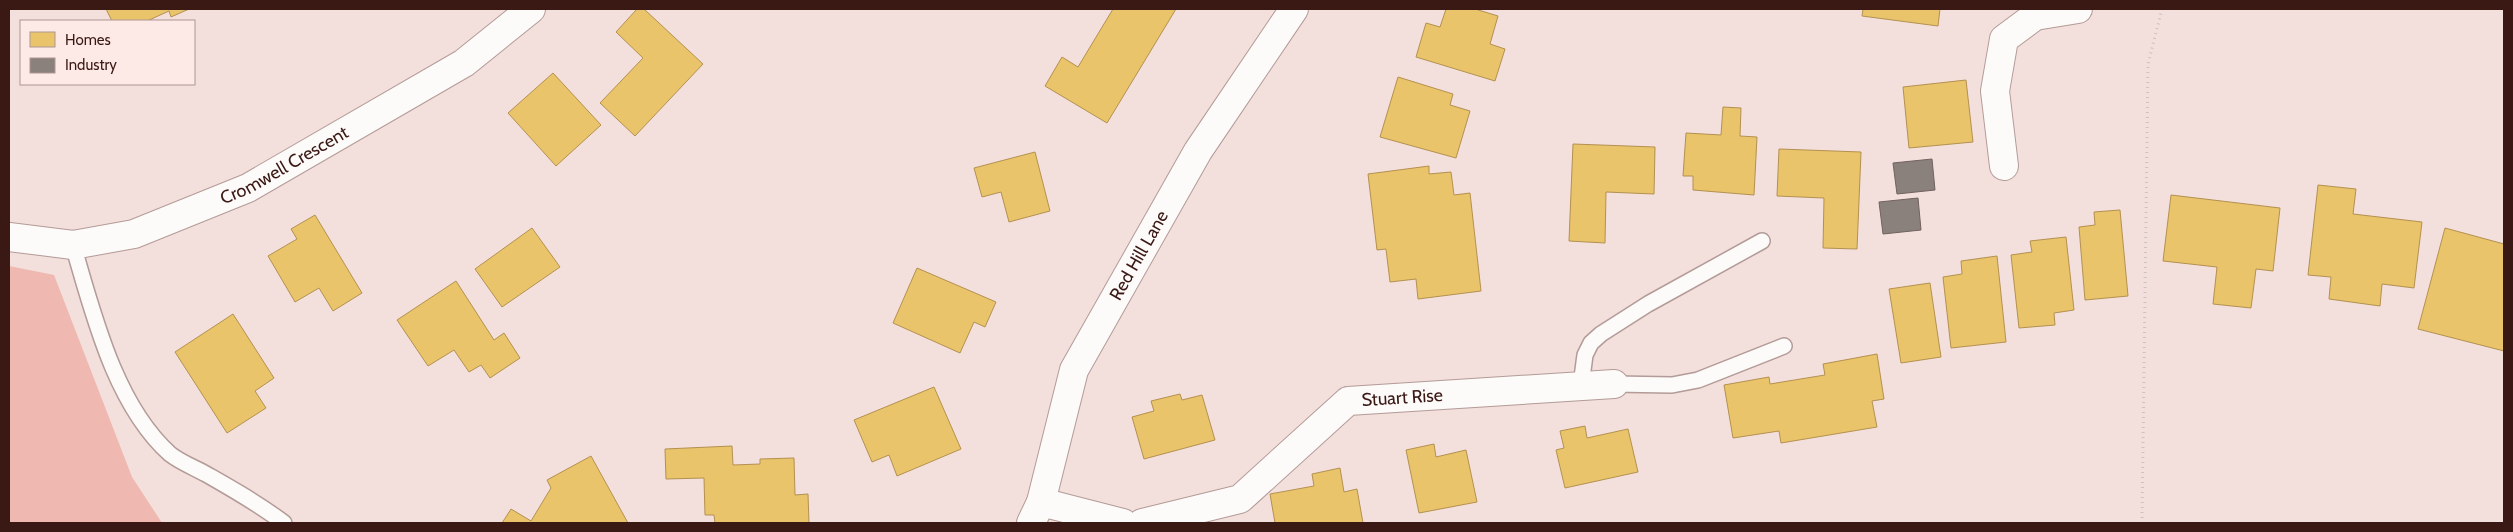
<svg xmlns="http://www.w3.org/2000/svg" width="2513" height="532" font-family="Cabin,sans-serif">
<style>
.green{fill:#efb8b0}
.homes{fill:#e9c46a;stroke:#b49150}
.industry{fill:#8a817c;stroke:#72625d}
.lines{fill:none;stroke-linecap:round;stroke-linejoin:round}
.service-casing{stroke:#b39b97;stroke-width:18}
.minor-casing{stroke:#b39b97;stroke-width:30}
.path{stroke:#ccc2c0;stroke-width:3;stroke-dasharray:1 4;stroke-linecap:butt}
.service{stroke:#fdfafa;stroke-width:15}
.minor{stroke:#fdfafa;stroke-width:28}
.labels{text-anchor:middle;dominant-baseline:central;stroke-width:5;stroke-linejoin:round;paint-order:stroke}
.street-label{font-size:18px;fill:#3a1914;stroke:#fdeae6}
</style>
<rect width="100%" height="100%" fill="#f3dfdb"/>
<path class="green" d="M 9,266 L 54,275 L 132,477 L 162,523 L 9,523 Z"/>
<path class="homes" d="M 106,9 L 189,9 L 171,17 L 169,11 L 147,21 L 112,21 Z
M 637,9 L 644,9 L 703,64 L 635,136 L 600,103 L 643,58 L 616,32 Z
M 1113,9 L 1176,9 L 1107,123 L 1045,86 L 1062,57 L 1078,67 Z
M 1446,9 L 1475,9 L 1498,16 L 1490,44 L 1505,49 L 1495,81 L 1416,57 L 1426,23 L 1440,27 Z
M 1863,9 L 1940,9 L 1938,26 L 1862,16 Z
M 553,73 L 601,125 L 556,166 L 508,113 Z
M 1398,77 L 1453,94 L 1450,105 L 1470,111 L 1456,158 L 1380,137 Z
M 1966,80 L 1973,142 L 1909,148 L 1903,87 Z
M 1723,107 L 1741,108 L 1740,136 L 1757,137 L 1754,195 L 1693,190 L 1693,176 L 1683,176 L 1686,133 L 1721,135 Z
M 1573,144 L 1655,147 L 1654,194 L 1606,192 L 1605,243 L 1569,241 Z
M 1779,149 L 1861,152 L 1857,249 L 1823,248 L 1824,198 L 1777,196 Z
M 1035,152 L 1050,211 L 1009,222 L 1001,192 L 982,197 L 974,168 Z
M 1429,166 L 1429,174 L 1451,172 L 1454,195 L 1470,193 L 1481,291 L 1418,299 L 1416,279 L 1390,282 L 1386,249 L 1377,250 L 1368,174 Z
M 2318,185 L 2356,189 L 2353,214 L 2422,222 L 2414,288 L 2382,284 L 2380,306 L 2329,299 L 2331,277 L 2308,275 Z
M 2171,195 L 2280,208 L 2273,271 L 2256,269 L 2251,308 L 2213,304 L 2217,267 L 2163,261 Z
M 2120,210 L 2128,296 L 2085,300 L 2079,227 L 2095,225 L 2094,212 Z
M 315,215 L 362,293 L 333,311 L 319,288 L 295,302 L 268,256 L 297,239 L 291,229 Z
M 532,228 L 560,267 L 502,307 L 475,269 Z
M 2445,228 L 2504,244 L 2504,351 L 2418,329 Z
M 2066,237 L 2074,310 L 2054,313 L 2055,325 L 2019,328 L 2011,255 L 2032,252 L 2030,241 Z
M 1997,256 L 2006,342 L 1951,348 L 1943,277 L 1962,274 L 1961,261 Z
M 917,268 L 996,302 L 985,327 L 974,322 L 960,353 L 893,323 Z
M 456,281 L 494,340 L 504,333 L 520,358 L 490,378 L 481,365 L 469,372 L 454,350 L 428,366 L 397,320 Z
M 1930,283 L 1941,357 L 1901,363 L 1889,289 Z
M 233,314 L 274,378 L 255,391 L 266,408 L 227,433 L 175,352 Z
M 1877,354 L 1884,399 L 1872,401 L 1877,427 L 1781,443 L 1779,431 L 1733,438 L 1724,385 L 1769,377 L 1770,384 L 1825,375 L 1823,364 Z
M 934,387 L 961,449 L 897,476 L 889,455 L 872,462 L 854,420 Z
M 1180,394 L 1182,400 L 1202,395 L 1215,440 L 1144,459 L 1132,417 L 1154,411 L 1151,401 Z
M 1585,426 L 1587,438 L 1628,429 L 1638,472 L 1565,488 L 1556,450 L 1564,448 L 1560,431 Z
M 1434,444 L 1436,457 L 1466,450 L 1477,502 L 1419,513 L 1406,450 Z
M 732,446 L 733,465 L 760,464 L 760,459 L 794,458 L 795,495 L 808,494 L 809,523 L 715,523 L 714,515 L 705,515 L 704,478 L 666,479 L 665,449 Z
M 591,456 L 628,523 L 502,523 L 511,509 L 531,521 L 551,488 L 547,480 Z
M 1340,468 L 1344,492 L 1357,489 L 1363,523 L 1275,523 L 1270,494 L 1314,486 L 1312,474 Z"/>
<path class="industry" d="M 1932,159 L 1935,190 L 1897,194 L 1893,163 Z
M 1918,198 L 1921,230 L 1883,234 L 1879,202 Z"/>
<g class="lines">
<g class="service-casing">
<path id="service" d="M 73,245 C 93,313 115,405 170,454 C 180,462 195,468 206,474 C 234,490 259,504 284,523
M 1614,384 L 1672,385 L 1698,380 L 1784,346
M 1581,385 L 1585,355 L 1591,343 L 1601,334 L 1648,304 L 1762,241"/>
</g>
<g class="minor-casing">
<g id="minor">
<path d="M 2004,166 L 1995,91 L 2004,39 L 2035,16 L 2078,9"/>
<path id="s1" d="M 9,237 L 73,245 L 134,234 L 248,188 L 464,63 L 531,9"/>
<path d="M 1041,502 L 1123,523"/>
<path id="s2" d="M 1031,523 L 1041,502 L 1074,370 L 1198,151 L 1294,9"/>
<path id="s3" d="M 1142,523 L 1240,499 L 1348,401 L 1614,384"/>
</g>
</g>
<path class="path" d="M 9,520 L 9,523
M 2142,523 L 2148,64 L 2162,9"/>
<use href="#service" class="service"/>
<use href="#minor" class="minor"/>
</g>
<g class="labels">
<g class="street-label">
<text stroke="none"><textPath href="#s1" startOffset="292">Cromwell Crescent</textPath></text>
<text stroke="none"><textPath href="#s2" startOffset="291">Red Hill Lane</textPath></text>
<text stroke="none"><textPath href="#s3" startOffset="301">Stuart Rise</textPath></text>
</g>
</g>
<rect width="2513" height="532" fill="none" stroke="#3a1914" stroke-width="20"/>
<rect x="20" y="20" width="175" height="65" fill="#fdeae6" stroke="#af9692"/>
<rect x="30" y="32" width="25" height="15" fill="#e9c46a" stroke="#af9692"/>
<text x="65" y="45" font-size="15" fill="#3a1914">Homes</text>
<rect x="30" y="58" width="25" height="15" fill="#8a817c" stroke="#af9692"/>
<text x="65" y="70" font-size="15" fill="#3a1914">Industry</text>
</svg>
